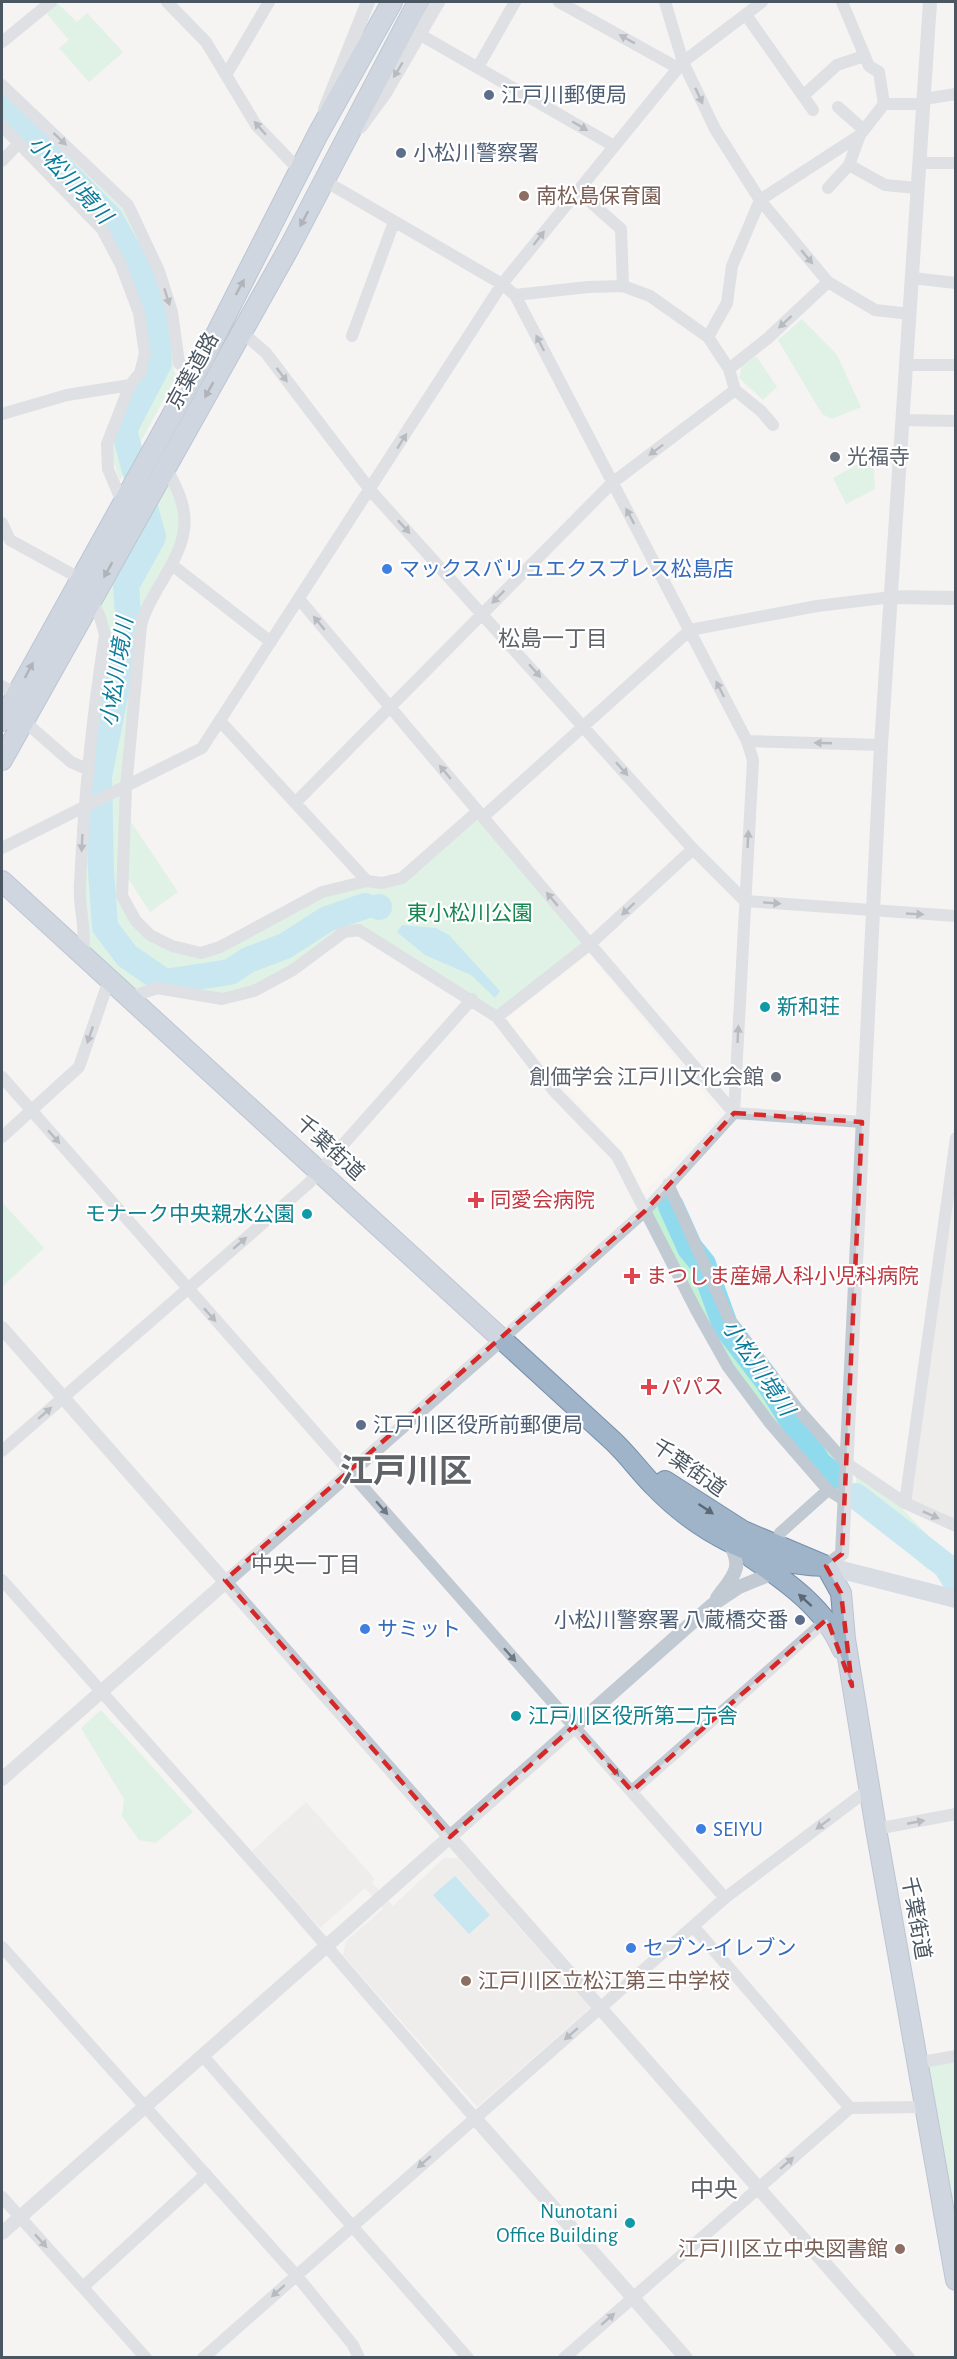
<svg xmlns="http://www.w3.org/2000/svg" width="957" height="2359" font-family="'Alegreya Sans','Noto Sans JP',sans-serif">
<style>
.commercial{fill:#fdf9ef}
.education{fill:#e6e4e5}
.green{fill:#c3f1d5}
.water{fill:#90daee}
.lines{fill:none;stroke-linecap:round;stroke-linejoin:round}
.river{stroke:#90daee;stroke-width:26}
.trunk-casing{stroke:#7690ad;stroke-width:22}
.minor{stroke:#c1cad2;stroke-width:12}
.tertiary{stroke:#c1cad2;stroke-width:14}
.primary{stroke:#b3c2d1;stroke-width:18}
.trunk{stroke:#9fb4c9;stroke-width:20}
.oneway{fill:#6e7983}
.oneway2{fill:#5b6976}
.marked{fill:none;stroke:#d62828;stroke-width:4.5;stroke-dasharray:12 8;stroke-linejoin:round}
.service-dot{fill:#5c6f8a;stroke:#fff;stroke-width:2}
.education-dot{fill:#8d6e63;stroke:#fff;stroke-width:2}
.worship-dot{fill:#6b7280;stroke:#fff;stroke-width:2}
.shop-dot{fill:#3f7fe0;stroke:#fff;stroke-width:2}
.culture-dot{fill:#0f9aa8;stroke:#fff;stroke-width:2}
.health-dot{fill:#e0444e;stroke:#fff;stroke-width:2}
.labels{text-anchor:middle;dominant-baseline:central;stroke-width:4.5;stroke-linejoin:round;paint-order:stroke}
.service-label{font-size:21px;fill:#4e5e75;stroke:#fff;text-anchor:start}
.education-label{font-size:21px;fill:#785e54;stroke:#fff;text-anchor:start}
.street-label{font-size:21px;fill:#4a5661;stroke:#fff}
.worship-label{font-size:21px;fill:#5b616d;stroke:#fff;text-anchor:start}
.shop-label{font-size:21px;fill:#366cbe;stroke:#fff;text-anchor:start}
.park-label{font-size:21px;fill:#17864f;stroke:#fff}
.culture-label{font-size:21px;fill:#0d838f;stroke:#fff;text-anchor:start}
.health-label{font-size:21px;fill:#be3a42;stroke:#fff;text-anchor:start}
.water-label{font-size:22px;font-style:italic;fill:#0c7c9b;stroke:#fff}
.neighbourhood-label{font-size:22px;fill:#5f6368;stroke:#fff}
.quarter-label{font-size:24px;fill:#5f6368;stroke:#fff}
.town-label{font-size:33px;font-weight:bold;fill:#5f6368;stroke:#fff}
</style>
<rect width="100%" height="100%" fill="#f5f3f3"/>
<path class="commercial" d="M 589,954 L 720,1114 L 643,1194 L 622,1153 L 505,1020 Z"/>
<path class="education" d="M 955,1180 L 955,1519 L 911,1500 Z
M 306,1802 L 375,1879 L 372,1882 L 393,1906 L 444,1858 L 458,1858 L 590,2008 L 477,2107 L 343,1955 L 346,1941 L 383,1909 L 365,1888 L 320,1928 L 252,1851 Z"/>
<path class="green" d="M 57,3 L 77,22 L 87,13 L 123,52 L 89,82 L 59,48 L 69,40 L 47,14 Z
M 2,91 L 124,209 L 155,274 L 169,314 L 174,372 L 177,375 L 120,480 C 98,428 131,416 148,372 C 164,333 137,291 121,256 C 116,246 112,232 105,224 C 73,188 36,155 2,121 Z
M 802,319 L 837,355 L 861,407 L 832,419 L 822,414 L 778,340 Z
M 756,356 L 777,387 L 763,400 L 739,378 L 742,366 Z
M 868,458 L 874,470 L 875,489 L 846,504 L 833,478 Z
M 166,468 L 187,524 L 143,613 L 122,896 L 150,935 L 201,953 L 322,892 L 402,878 L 478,811 L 590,944 L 497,1017 L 359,930 L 344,932 L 293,970 L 225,998 L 157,988 L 129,998 L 83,956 L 79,891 L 105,636 L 91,599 Z
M 131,822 L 178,892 L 150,912 L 127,877 Z
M 666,1190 L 728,1322 L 842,1464 L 841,1493 L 829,1486 L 730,1365 L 648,1211 Z
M 2,1202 L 44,1248 L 2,1287 Z
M 856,1472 L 887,1493 L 955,1563 L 955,1577 L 927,1569 L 856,1502 Z
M 101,1710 L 193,1812 L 156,1843 L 139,1840 L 122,1816 L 124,1799 L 81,1728 Z
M 955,2061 L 955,2198 L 947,2199 L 923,2066 Z"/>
<path class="water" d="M366 907a13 13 0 1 1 26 0a13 13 0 1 1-26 0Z
M 402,925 L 436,928 L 449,935 L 500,991 L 495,998 L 471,975 L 425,955 L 397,932 Z
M 455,1876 L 490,1915 L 469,1934 L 433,1895 Z"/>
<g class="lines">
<path class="river" d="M 2,108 L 110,218 L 136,264 L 156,311 L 159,363 L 124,430 L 153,537 L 126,586 L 129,627 L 99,776 L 101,871 L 105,927 L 127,956 L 165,982 L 230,972 L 248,960 L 285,946 L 327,919 L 365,906
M 671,1206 L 690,1248 L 703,1264 L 725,1325 L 767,1380 L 819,1464 L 834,1476
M 856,1496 L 946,1566 L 956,1582"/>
<g class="trunk-casing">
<path id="trunk" d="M 2,721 L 206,354 L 318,134 L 392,2
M 2,760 L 289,248 L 418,2
M 2,881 L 613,1441 C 628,1455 640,1472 654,1486 C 698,1532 762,1566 826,1566
M 665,1481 L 743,1531 L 826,1566 L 841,1593 L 845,1639 L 876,1829 L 956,2280
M 752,1558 C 786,1581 826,1609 842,1649"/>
</g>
<path class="minor" d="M 167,2 L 206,42 L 256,125 L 300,171
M 559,2 L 678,68
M 665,2 L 683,62 L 715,129 L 760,200 L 828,282 L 875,310 L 910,314
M 842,2 L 869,66 L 879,72 L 884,104 L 860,135
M 746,15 L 813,110
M 419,34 L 614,146
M 2,42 L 51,2
M 478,67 L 515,2
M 226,75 L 269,2
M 2,85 L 128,205 L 159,271 L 172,312 L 179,363 L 193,376
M 804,95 L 837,65 L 864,56
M 924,99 L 956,94
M 884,104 L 923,104
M 838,107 L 864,130
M 2,126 L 102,229 L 121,265 L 139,313 L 145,354 L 140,373 L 130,385 L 107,444 L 108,469 L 122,502
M 2,161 L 19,143
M 919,163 L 956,163
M 849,165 L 885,185 L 917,188
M 325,181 L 502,284 L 515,295 L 747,741 L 753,760 L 734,1113 L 645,1211 L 502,1339
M 577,190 L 621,229 L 623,286
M 912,278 L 956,283
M 515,295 L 588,287 L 623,286 L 650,296 L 708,337 L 729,369
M 242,332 L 266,353 L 371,491 L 693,849 L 590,944 L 299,599
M 352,336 L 394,222
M 708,337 L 727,303 L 732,266 L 760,200 L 860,135 L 849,165 L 828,188
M 906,365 L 956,365
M 735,390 L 761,411 L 773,425
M 2,414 L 67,395 L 130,385
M 902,420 L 956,421
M 166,468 C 196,519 187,540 158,588 C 151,601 144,611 141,626 L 126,788 L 122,896 L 136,921 L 150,935 L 172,946 L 201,953 L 220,947 L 322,892 L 367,881 L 382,883 L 402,878 L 478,811
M 2,523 L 10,540 L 79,578
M 172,565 L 271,642
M 2,686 L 16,694
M 24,721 L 71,762 L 89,770
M 220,721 L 367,881
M 747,741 L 881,745
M 295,803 L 612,483 L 735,390 L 729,369 L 768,338 L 828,282
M 483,817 L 690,630 L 817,606 L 892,597
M 2,848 L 202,748 L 502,284 L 683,62 L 762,2
M 693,849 L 745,901 L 956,916
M 83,956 C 87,928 78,909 80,883 C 84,800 92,717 105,635 L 100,617 L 91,599
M 129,998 L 157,988 L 222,999 L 254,991 L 293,970 L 344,932 L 359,930 L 497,1017 L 554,1091 L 617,1156 L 696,1310 L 728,1367 L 769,1422 L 828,1490 L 844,1500
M 497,1017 L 590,944 L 734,1113 L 862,1122
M 2,1077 L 725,1898
M 2,1137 L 79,1067 L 109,980
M 668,1184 L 730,1321 L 797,1408 L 846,1463 L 905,1503 L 956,1526
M 2,1451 L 309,1183 L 472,999
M 905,1503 L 956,1138
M 778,1546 L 780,1533 L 828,1490
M 2,1580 L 278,1890 L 474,2117
M 632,1791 L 825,1621
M 876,1829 L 956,1814
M 693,1926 L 850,2108
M 2,1947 L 296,2275 L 353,2345 L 359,2358
M 202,2055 L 468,2358
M 917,2063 L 956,2056
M 2,2197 L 146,2358
M 83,2287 L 206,2174
M 203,2358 L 725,1898 L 869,1789
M 564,2358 L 850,2108 L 924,2107"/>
<path class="tertiary" d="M 325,109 L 368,2
M 360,127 L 385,93 L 438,2
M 892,597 L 956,598
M 2,1328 L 908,2358
M 826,1566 L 842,1554 L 881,745 L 930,2
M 717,1598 C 733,1576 745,1568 728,1541
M 2,1779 L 502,1339
M 474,2117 L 686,2358
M 2,2233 L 712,1605 L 739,1587 L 778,1571"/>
<path class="primary" d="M 826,1566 L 956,1599"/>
<use href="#trunk" class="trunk"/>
</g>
<defs><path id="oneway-solid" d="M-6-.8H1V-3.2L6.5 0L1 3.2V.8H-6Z" transform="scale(1.5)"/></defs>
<g class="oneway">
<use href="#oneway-solid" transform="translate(627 39) rotate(-151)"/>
<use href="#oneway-solid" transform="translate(398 70) rotate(121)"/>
<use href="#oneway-solid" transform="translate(699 96) rotate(65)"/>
<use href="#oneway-solid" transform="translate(580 126) rotate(30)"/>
<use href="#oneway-solid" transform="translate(260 128) rotate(-131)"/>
<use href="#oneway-solid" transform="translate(60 139) rotate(43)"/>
<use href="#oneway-solid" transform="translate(539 238) rotate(-52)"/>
<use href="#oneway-solid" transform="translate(807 257) rotate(50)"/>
<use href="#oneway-solid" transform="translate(167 297) rotate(72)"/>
<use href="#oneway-solid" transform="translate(785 322) rotate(137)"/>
<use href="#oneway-solid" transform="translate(540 343) rotate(-117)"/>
<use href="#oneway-solid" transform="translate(282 375) rotate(53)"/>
<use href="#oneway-solid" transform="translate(402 441) rotate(-58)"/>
<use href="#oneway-solid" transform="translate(656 450) rotate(143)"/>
<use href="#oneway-solid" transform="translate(630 516) rotate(-118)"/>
<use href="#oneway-solid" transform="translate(404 527) rotate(47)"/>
<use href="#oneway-solid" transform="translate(498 597) rotate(135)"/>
<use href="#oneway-solid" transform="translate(319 623) rotate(-130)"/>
<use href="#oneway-solid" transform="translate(535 671) rotate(49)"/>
<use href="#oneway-solid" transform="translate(720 689) rotate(-117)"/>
<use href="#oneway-solid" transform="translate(823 743) rotate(-178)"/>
<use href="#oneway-solid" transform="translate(622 769) rotate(48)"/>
<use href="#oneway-solid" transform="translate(445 772) rotate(-130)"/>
<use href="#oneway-solid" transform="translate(748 839) rotate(-87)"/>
<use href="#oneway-solid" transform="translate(82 843) rotate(93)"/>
<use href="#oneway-solid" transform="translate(552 899) rotate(-130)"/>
<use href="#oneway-solid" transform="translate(772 903) rotate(4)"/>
<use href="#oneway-solid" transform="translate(628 909) rotate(137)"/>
<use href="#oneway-solid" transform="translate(915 914) rotate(3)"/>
<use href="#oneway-solid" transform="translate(738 1034) rotate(-87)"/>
<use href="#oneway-solid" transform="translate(90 1035) rotate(109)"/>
<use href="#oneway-solid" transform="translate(804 1118) rotate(-176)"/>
<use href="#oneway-solid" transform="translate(54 1137) rotate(49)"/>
<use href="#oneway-solid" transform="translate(240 1243) rotate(-41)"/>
<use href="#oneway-solid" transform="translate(210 1315) rotate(48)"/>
<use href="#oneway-solid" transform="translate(45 1413) rotate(-41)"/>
<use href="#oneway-solid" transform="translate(382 1508) rotate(49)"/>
<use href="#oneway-solid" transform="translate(931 1515) rotate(24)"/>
<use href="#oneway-solid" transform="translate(510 1655) rotate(48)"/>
<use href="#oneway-solid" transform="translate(613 1770) rotate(49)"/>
<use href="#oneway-solid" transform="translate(916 1822) rotate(-11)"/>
<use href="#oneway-solid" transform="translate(823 1824) rotate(143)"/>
<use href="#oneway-solid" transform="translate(571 2034) rotate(139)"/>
<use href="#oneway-solid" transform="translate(424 2162) rotate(139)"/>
<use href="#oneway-solid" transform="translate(787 2163) rotate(-41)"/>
<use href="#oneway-solid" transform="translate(41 2241) rotate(48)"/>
<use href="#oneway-solid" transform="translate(278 2291) rotate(139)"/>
<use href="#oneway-solid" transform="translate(608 2319) rotate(-41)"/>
</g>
<g class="oneway2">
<use href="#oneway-solid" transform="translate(304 219) rotate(118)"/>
<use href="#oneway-solid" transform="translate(240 287) rotate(-62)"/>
<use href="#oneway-solid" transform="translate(209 390) rotate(119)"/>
<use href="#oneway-solid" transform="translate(108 570) rotate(119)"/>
<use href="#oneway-solid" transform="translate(29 670) rotate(-62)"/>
<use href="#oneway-solid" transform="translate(706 1509) rotate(34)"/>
<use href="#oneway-solid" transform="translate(805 1600) rotate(-138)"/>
</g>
<path d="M0 0H957V2359H0ZM 734,1113 L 862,1122 L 842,1554 L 826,1566 L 841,1593 L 852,1686 L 827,1619 L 632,1791 L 574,1726 L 450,1837 L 225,1580 L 645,1211 Z" fill="#f5f3f3" fill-opacity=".55" fill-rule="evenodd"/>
<path class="marked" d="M 734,1113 L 862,1122 L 842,1554 L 826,1566 L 841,1593 L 852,1686 L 827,1619 L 632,1791 L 574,1726 L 450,1837 L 225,1580 L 645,1211 Z"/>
<g class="service-dot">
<circle cx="489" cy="95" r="6"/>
<circle cx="401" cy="153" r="6"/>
<circle cx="361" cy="1425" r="6"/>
<circle cx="800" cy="1620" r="6"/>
</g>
<g class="education-dot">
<circle cx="524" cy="196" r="6"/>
<circle cx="466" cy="1981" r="6"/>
<circle cx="900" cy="2249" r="6"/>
</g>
<g class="worship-dot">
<circle cx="835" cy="457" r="6"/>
<circle cx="776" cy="1077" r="6"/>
</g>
<g class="shop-dot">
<circle cx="387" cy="569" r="6"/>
<circle cx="365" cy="1629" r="6"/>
<circle cx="701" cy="1829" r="6"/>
<circle cx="631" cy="1948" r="6"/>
</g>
<g class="culture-dot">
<circle cx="765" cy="1007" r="6"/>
<circle cx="307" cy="1214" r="6"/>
<circle cx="516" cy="1716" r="6"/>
<circle cx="630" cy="2223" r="6"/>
</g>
<g class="health-dot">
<path d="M473 1191h6v6h6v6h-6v6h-6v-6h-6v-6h6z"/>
<path d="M629 1267h6v6h6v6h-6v6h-6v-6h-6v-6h6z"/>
<path d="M646 1378h6v6h6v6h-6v6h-6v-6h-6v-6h6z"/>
</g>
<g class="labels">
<g class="service-label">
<text x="501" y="95">江戸川郵便局</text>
<text x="413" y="153">小松川警察署</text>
<text x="373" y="1425">江戸川区役所前郵便局</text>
<text x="788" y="1620" text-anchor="end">小松川警察署 八蔵橋交番</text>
</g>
<g class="education-label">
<text x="536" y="196">南松島保育園</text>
<text x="478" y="1981">江戸川区立松江第三中学校</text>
<text x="888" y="2249" text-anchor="end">江戸川区立中央図書館</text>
</g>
<g class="street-label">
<text transform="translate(193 371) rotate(-61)">京葉道路</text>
<text transform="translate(330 1148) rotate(43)">千葉街道</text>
<text transform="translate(689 1468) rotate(35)">千葉街道</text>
<text transform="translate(916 1918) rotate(80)">千葉街道</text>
</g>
<g class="worship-label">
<text x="847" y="457">光福寺</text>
<text x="764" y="1077" text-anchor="end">創価学会 江戸川文化会館</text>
</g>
<g class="shop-label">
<text x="399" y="569">マックスバリュエクスプレス松島店</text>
<text x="377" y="1629">サミット</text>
<text x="713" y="1829">SEIYU</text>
<text x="643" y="1948">セブン-イレブン</text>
</g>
<g class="park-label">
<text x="470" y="913">東小松川公園</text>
</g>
<g class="culture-label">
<text x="777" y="1007">新和荘</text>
<text x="295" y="1214" text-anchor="end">モナーク中央親水公園</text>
<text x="528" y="1716">江戸川区役所第二庁舎</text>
<text x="618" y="2211" text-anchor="end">Nunotani<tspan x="618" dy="24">Office Building</tspan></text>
</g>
<g class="health-label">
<text x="490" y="1200">同愛会病院</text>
<text x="646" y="1276">まつしま産婦人科小児科病院</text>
<text x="661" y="1387">パパス</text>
</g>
<g class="water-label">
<text transform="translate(70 180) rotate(47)">小松川境川</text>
<text transform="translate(117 672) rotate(-81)">小松川境川</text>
<text transform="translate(758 1368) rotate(56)">小松川境川</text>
</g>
<g class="neighbourhood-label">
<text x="553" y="639">松島一丁目</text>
<text x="306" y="1565">中央一丁目</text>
</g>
<g class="quarter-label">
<text x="714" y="2190">中央</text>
</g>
<g class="town-label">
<text x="406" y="1472">江戸川区</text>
</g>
</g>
<rect width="957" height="2359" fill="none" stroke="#4a5661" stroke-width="6"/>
</svg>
